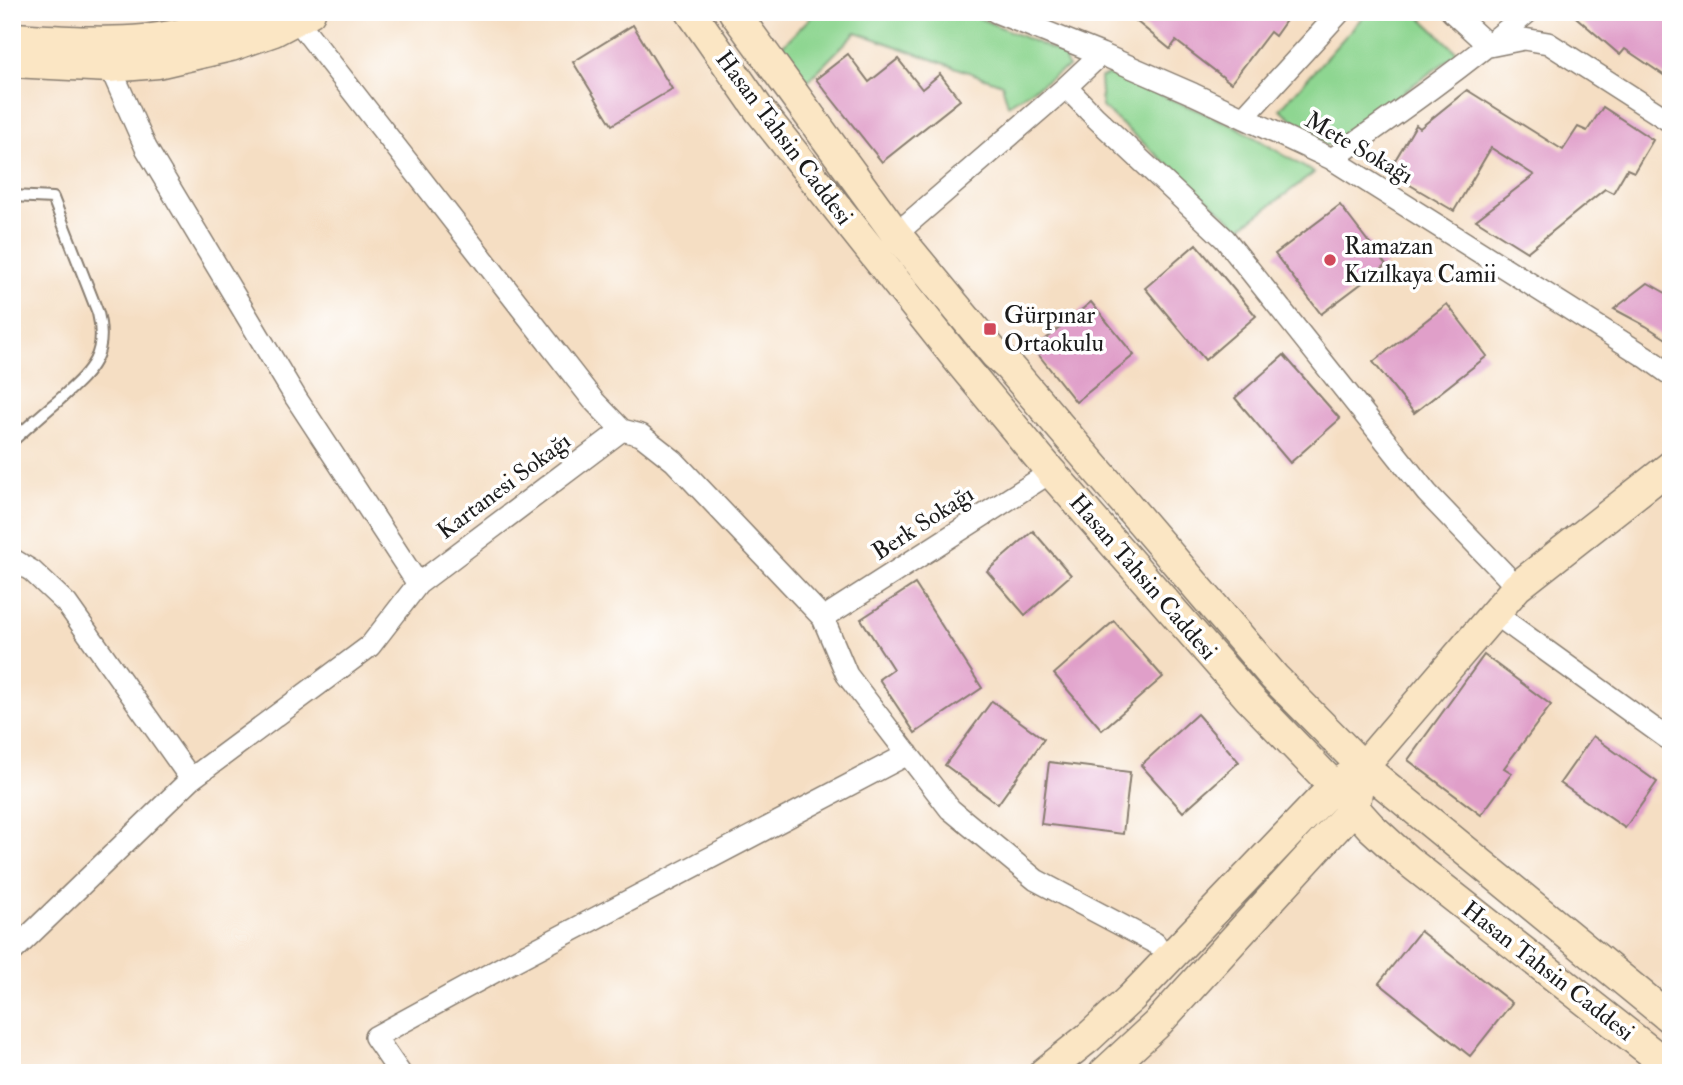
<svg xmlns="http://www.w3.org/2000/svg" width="1683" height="1085" font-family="'IM FELL Double Pica',serif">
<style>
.green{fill:#8ed691;stroke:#557956;stroke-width:2}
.building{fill:#e09fc9}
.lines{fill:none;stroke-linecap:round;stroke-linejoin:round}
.lane-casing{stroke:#887d70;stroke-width:14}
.street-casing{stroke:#887d70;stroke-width:24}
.secondary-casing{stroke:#887d70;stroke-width:33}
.lane{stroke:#fff;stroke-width:10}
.street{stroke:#fff;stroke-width:21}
.secondary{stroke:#fbe6c4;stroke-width:30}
.poi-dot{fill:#d1495b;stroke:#fff;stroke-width:2.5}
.labels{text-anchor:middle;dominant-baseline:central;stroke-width:7;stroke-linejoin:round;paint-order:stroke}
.street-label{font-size:24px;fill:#1c1c1c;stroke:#fff}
.poi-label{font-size:24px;fill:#1c1c1c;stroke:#fff;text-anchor:start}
</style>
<rect width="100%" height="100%" fill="#fff"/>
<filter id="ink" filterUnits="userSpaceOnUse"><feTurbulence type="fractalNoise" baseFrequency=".0143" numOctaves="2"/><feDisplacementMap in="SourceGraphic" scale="14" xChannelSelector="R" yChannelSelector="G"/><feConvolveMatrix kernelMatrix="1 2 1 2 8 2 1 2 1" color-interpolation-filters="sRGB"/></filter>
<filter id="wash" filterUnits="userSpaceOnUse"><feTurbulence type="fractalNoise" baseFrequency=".00686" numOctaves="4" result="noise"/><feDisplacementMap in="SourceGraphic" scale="28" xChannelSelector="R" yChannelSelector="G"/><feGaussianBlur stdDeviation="1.57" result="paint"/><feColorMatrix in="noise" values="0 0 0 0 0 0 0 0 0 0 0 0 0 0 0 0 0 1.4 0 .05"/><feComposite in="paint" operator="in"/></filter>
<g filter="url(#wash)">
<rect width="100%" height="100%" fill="#f5dec3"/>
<path class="green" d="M 816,12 L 965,12 L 1063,54 L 1068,67 L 1008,105 L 1002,84 L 856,32 L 805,84 L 780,48 Z
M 1367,12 L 1415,12 L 1458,53 L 1327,146 L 1280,109 Z
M 1111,74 L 1237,127 L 1314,173 L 1240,228 L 1102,107 L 1100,78 Z"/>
<g id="blocks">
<path class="building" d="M 1125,12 L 1292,12 L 1275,36 L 1270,32 L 1231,83 L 1176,41 L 1170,49 Z
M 1570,12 L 1671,12 L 1671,80 L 1625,49 L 1620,55 Z
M 633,25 L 672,89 L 612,125 L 573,62 Z
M 848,54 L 869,82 L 898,59 L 922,89 L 940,74 L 960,100 L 882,162 L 816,79 Z
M 1467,90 L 1563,150 L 1578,127 L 1587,131 L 1603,107 L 1653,140 L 1634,172 L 1627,169 L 1613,193 L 1605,189 L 1527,252 L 1476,220 L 1534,175 L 1491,148 L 1454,211 L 1388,172 L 1416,125 L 1420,128 Z
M 1340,205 L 1386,265 L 1321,314 L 1275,254 Z
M 1196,244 L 1256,316 L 1205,360 L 1145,288 Z
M 1648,283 L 1671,296 L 1671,342 L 1646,326 L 1614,309 Z
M 1091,302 L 1134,355 L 1076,402 L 1034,349 Z
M 1447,304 L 1487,356 L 1414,413 L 1373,362 Z
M 1284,355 L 1340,419 L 1290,463 L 1235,398 Z
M 1033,531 L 1071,575 L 1025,615 L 987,571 Z
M 915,584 L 982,688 L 915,733 L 879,679 L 893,669 L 861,619 Z
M 1114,621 L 1163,677 L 1102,730 L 1054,674 Z
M 1484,655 L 1551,705 L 1504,768 L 1512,773 L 1481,815 L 1408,760 Z
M 992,701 L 1044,739 L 998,804 L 945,765 Z
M 1197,714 L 1239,762 L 1183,812 L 1141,765 Z
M 1593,736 L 1657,782 L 1625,828 L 1560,783 Z
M 1049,762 L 1130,772 L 1123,834 L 1041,824 Z
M 1420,931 L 1512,1003 L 1470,1056 L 1379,983 Z"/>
</g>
</g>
<g filter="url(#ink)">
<use href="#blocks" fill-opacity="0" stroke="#887d70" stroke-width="2"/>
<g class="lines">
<g class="lane-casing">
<path id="lane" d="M 12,196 L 53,198 L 98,313 C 109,358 88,373 58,401 C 42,414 27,428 12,441"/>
</g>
<g class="street-casing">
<path id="street" d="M 996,12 L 1101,54 L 1193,94 L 1332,159 L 1646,357 L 1671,375
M 1452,12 L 1489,46 L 1524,39 L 1548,43 L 1671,122
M 297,20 L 593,400 L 622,430 L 641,435 L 674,461 L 823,618 L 847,675 L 950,809 L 1036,880 L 1155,943
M 110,67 L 146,148 L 296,398 L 418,584
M 1066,87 L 1096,118 L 1225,239 L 1427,493 L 1517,587
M 1244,117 L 1340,12
M 1332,159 C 1399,112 1466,65 1528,12
M 896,234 L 1066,87 L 1101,54
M 12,559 L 32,571 L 67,604 L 191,779
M 1494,613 L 1671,741
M 823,618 L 1051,472
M 12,952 L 191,779 L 370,646 L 418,584 L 622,430
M 400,1073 L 375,1037 L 514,961 L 908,754"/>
</g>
<g class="secondary-casing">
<path id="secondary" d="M 691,12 L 760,111 L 959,361 L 1051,472 L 1250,699 L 1334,786 L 1371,827 L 1407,860 L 1671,1068
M 734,12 L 896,234 L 995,354 L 1009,367 L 1274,677 L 1363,767 L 1671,1019
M 12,38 C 56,40 100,44 144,40 C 180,36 216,26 249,12
M 12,62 L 110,67 L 158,63 L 231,46 L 274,31 L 310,12
M 1044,1073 L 1089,1037 L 1132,997 L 1334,786 L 1363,767 L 1517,587 L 1671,466
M 1104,1073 L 1156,1025 L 1354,808 L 1358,787"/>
</g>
<use href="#lane" class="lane"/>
<use href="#street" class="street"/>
<use href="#secondary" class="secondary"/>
</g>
</g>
<g class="poi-dot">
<circle cx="1330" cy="260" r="7"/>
<rect x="983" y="322" width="14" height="14" rx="3.5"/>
</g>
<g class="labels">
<g class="street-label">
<text transform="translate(784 138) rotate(53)">Hasan Tahsin Caddesi</text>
<text transform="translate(1359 148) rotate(30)">Mete Sokağı</text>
<text transform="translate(504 486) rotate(-37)">Kartanesi Sokağı</text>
<text transform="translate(923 523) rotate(-33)">Berk Sokağı</text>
<text transform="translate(1143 577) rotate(49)">Hasan Tahsin Caddesi</text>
<text transform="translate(1548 971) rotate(38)">Hasan Tahsin Caddesi</text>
</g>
<g class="poi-label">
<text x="1344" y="246">Ramazan<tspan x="1344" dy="28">Kızılkaya Camii</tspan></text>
<text x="1004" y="315">Gürpınar<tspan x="1004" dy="28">Ortaokulu</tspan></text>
</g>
</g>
<rect width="1683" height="1085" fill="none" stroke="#fff" stroke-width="42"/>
</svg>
